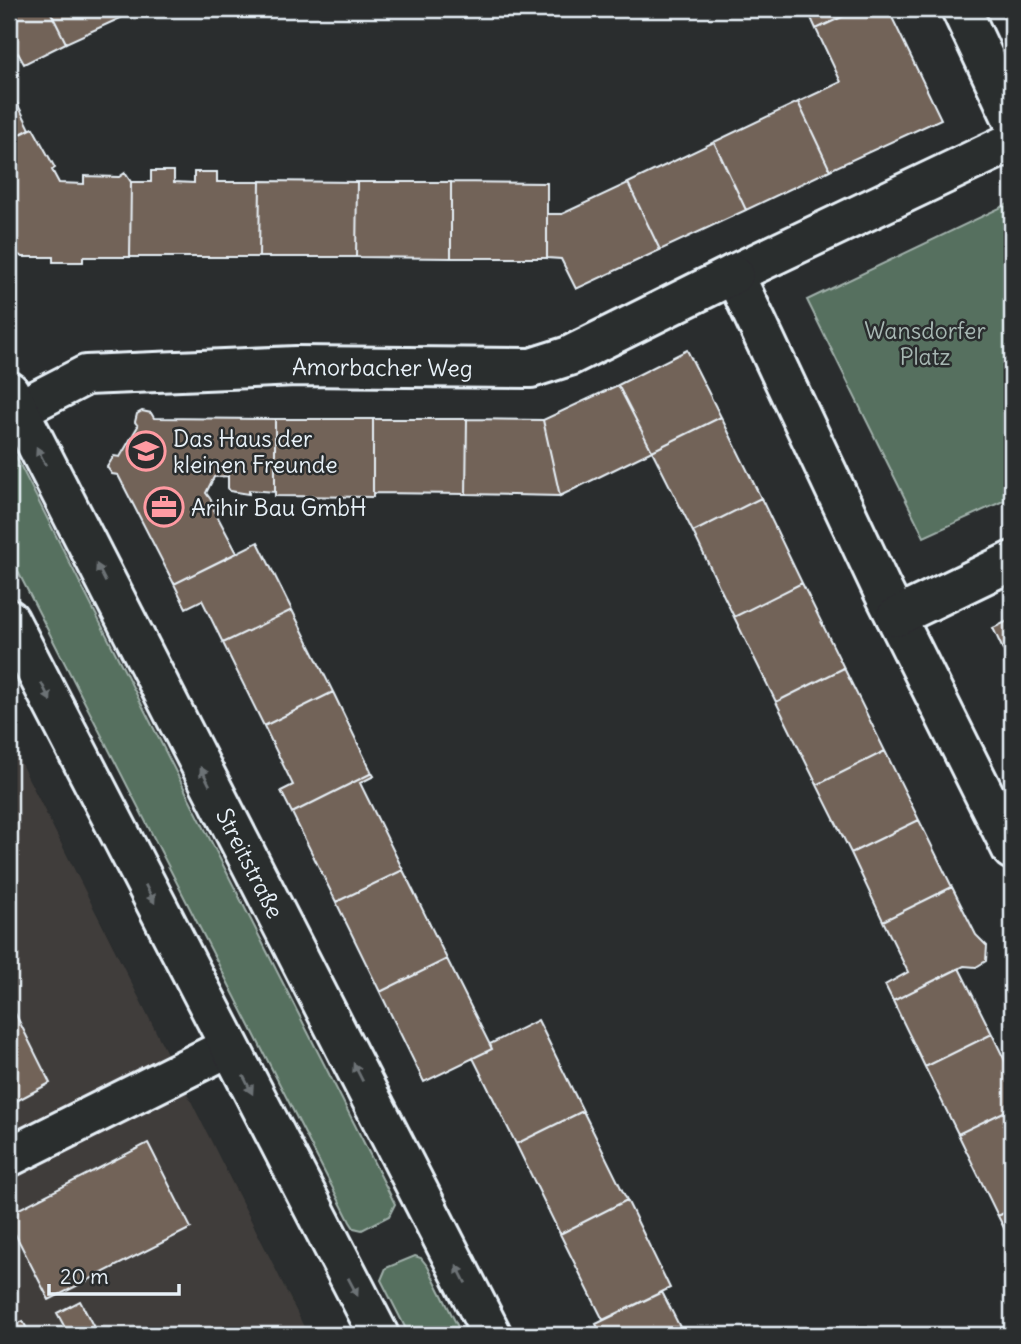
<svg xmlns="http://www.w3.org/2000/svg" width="1021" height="1344" font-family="Delius,sans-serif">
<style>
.built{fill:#403d3b}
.green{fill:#57705e;stroke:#a0b0ab;stroke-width:2}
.building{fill:#726359;stroke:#e8f1f8;stroke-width:2}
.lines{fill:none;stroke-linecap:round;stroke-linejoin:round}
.minor-casing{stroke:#e8f1f8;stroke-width:44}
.secondary-casing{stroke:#e8f1f8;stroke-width:44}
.minor{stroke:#2a2d2e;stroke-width:38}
.secondary{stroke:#2a2d2e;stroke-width:38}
.oneway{fill:#6c7275}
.labels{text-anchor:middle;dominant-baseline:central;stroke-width:5;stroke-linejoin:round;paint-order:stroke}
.park-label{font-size:23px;fill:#a7b7b3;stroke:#2a2d2e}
.street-label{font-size:23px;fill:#e8f1f8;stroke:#2a2d2e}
.poi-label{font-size:23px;fill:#e8f1f8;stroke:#2a2d2e;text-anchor:start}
</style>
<rect width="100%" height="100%" fill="#2a2d2e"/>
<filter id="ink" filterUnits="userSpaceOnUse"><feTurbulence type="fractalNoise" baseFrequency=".0143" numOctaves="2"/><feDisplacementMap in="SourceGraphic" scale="14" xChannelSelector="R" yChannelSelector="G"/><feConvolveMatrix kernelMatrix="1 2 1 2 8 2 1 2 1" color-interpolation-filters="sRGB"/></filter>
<g filter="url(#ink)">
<path class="built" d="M 9,740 L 272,1262 L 308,1335 L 9,1335 Z"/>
<path class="green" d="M 1012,202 L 1012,497 L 924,537 L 807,300 Z
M 9,443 L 395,1204 L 389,1216 L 362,1230 L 354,1228 L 350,1222 L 9,554 Z
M 415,1256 L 421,1258 L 428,1267 L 462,1335 L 409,1335 L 381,1280 L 386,1268 Z"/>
<path class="building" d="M 9,9 L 49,9 L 66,43 L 24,64 L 18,53 L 9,58 Z
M 49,9 L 140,9 L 66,43 Z
M 807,9 L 859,9 L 816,29 Z
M 859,9 L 888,9 L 941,119 L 830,170 L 798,102 L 841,82 L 816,29 Z
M 9,87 L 30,129 L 9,140 Z
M 798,102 L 830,170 L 746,210 L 714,142 Z
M 33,128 L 55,168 L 52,170 L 59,183 L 84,184 L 84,176 L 119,177 L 125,173 L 131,182 L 130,257 L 83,257 L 83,262 L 53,262 L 53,257 L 22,257 L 9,248 L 9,140 Z
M 714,142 L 746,210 L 660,250 L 628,183 Z
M 151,171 L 174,171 L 174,182 L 194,183 L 194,172 L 217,172 L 217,182 L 260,182 L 259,257 L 130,257 L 131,182 L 151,182 Z
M 260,181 L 357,182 L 356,257 L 259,257 Z
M 357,182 L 451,182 L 451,258 L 356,257 Z
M 451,182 L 547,183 L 547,258 L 451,258 Z
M 628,183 L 660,250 L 576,289 L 561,259 L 547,258 L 547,214 L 562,214 Z
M 687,350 L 721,417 L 652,451 L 618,385 Z
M 618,385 L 652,451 L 560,496 L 543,420 Z
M 142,411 L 151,413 L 154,418 L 275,419 L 275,492 L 249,490 L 249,494 L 230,491 L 228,488 L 228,476 L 214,477 L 206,493 L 217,508 L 214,510 L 237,553 L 174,584 L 118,475 L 112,474 L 107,467 L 114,456 L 120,457 L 138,426 L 135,422 L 137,414 Z
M 721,417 L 761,498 L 693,532 L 652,451 Z
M 275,419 L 373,419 L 373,497 L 275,496 Z
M 373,419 L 467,419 L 466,494 L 373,493 Z
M 467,419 L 543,420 L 560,496 L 466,494 Z
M 761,498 L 802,583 L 734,617 L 693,532 Z
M 258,542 L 292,610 L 223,643 L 202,600 L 186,608 L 174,584 Z
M 802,583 L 844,668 L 776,702 L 734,617 Z
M 292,610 L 333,692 L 264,726 L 223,643 Z
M 1012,619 L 1012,669 L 993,628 Z
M 844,668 L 885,751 L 817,785 L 776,702 Z
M 333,692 L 372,773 L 292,813 L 281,791 L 293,785 L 264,726 Z
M 885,751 L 919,820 L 851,853 L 817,785 Z
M 372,773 L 374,776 L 360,783 L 403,870 L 336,902 L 292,813 Z
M 919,820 L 952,887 L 883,921 L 851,853 Z
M 403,870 L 447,959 L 380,992 L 336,902 Z
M 952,887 L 976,935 L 987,946 L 986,961 L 976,967 L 964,966 L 893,1001 L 885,985 L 908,972 L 883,921 Z
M 447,959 L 492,1049 L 424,1082 L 380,992 Z
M 959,968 L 992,1034 L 925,1067 L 893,1001 Z
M 9,1001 L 50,1083 L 9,1105 Z
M 538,1020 L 583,1111 L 516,1144 L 473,1058 L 492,1049 L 490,1044 Z
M 992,1034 L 1012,1075 L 1012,1108 L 958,1134 L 925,1067 Z
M 1012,1108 L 1012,1209 L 998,1216 L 958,1134 Z
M 583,1111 L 627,1200 L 560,1234 L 516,1144 Z
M 148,1143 L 191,1228 L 49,1300 L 9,1222 L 9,1214 Z
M 627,1200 L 670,1288 L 603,1320 L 560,1234 Z
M 1012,1209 L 1012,1244 L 998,1216 Z
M 662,1292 L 684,1335 L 602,1335 L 596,1324 Z
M 80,1301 L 98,1335 L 69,1335 L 57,1313 Z
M 23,1321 L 30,1335 L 9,1335 L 9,1328 Z"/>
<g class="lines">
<g class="minor-casing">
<g id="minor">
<path d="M 961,9 L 1012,118"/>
<path d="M 1012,142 L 734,274 L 881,587 L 1012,850"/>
<path id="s1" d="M 18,410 L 86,375 L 296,366 L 531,368 L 569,356 L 734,274"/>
<path d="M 896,617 L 1012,561"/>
<path d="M 9,1157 L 229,1047"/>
</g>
</g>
<g class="secondary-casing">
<g id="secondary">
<path id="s2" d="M 9,391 L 492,1335"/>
<path d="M 9,619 L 379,1335"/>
</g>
</g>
<use href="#minor" class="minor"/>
<use href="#secondary" class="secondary"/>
</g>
<defs><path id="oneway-solid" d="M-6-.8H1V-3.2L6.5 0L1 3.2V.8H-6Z" transform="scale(1.75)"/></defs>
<g class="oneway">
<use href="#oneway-solid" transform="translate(41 456) rotate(-117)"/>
<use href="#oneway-solid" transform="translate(101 573) rotate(-117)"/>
<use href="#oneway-solid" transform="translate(46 692) rotate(63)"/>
<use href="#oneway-solid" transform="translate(205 776) rotate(-117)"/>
<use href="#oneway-solid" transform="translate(150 894) rotate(63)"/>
<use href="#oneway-solid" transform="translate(358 1072) rotate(-117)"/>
<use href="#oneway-solid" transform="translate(248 1085) rotate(63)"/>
<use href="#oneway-solid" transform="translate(461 1274) rotate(-117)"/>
<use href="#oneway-solid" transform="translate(353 1287) rotate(62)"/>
</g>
</g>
<defs>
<g id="school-ring" transform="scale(2.0125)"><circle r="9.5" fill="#2a2d2e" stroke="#ff9aa2" stroke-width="1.5"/><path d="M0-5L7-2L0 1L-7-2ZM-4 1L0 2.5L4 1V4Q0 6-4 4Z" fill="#ff9aa2"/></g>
<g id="office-ring" transform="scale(2.0125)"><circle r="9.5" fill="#2a2d2e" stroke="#ff9aa2" stroke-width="1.5"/><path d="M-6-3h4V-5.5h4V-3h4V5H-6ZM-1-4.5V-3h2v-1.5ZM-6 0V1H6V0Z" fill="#ff9aa2"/></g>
</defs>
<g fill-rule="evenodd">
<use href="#school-ring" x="146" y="451"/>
<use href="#office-ring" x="164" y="507"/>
</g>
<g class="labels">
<g class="park-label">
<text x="925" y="330">Wansdorfer<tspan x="925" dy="26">Platz</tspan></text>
</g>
<g class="street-label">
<text stroke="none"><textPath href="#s1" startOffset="373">Amorbacher Weg</textPath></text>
<text stroke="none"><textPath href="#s2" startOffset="530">Streitstraße</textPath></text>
</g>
<g class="poi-label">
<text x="173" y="438">Das Haus der<tspan x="173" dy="26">kleinen Freunde</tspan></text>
<text x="191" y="507">Arihir Bau GmbH</text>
</g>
</g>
<rect width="1021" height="1344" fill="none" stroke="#2a2d2e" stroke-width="35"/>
<rect x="18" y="18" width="986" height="1309" fill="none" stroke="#e8f1f8" stroke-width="2.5" filter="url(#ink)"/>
<path d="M49 1284v10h130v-10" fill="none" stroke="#e8f1f8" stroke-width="3.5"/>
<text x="60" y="1284" font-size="21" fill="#e8f1f8" stroke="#2a2d2e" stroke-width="5" paint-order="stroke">20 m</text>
</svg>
